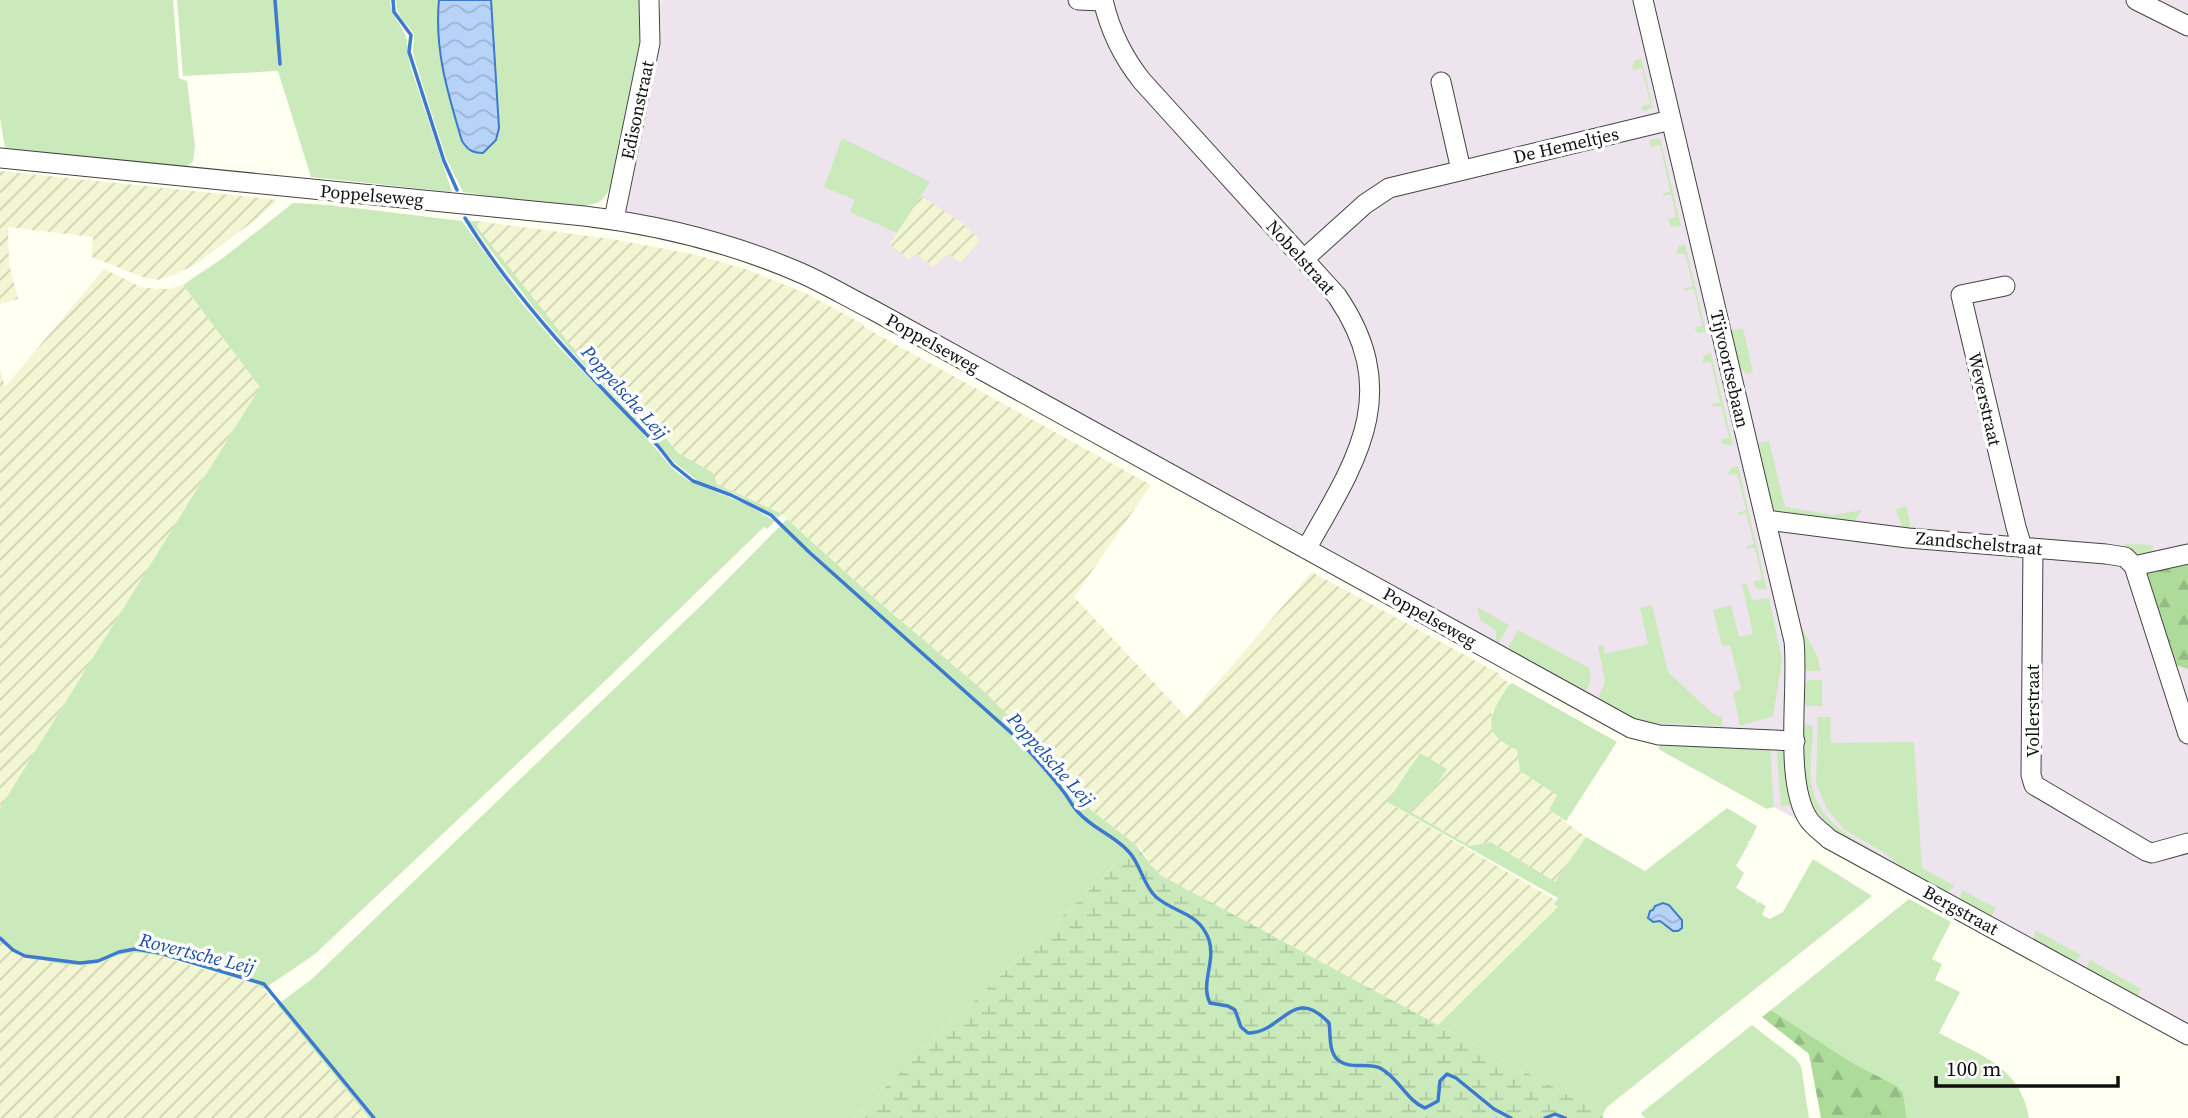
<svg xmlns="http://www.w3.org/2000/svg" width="2188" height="1118" font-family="'Source Serif 4',serif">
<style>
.industrial{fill:#eee4ed}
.farmland{fill:url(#farmland-furrows)}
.grass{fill:#cbeabb}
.forest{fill:url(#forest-firs)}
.wetland{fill:url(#wetland-marsh)}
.water{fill:url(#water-waves);stroke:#3d7ace;stroke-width:2}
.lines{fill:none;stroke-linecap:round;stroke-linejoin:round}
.stream{stroke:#3d7ace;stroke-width:3.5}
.minor-casing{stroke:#434343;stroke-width:21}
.minor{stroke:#fff;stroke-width:19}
.labels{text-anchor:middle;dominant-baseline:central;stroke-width:7;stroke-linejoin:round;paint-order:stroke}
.street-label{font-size:18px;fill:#101010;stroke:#fff}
.water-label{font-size:19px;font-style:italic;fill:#174ca4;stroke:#fff}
</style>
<defs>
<pattern id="farmland-furrows" width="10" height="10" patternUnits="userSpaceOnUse" patternTransform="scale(1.75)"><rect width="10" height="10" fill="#f2f6d2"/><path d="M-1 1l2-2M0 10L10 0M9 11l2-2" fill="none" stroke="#ced2b3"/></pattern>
<pattern id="forest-firs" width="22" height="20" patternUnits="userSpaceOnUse" patternTransform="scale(1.75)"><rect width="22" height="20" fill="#acdb9a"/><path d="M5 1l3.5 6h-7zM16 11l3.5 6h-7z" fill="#93bb84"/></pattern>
<pattern id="wetland-marsh" width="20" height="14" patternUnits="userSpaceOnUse" patternTransform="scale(1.75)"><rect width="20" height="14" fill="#cbeabb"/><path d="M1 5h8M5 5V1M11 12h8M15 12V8" fill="none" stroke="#adc8a0"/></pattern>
<pattern id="water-waves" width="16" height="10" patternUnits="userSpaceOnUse" patternTransform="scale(1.75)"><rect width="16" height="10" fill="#b7d3f7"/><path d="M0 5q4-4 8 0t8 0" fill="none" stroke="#9cb4d3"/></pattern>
</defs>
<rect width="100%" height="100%" fill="#fffff2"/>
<path class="industrial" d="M 661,0 L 2188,0 L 2188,1031 L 1504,661 L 826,280 L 623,217 Z"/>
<path class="farmland" d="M 0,171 L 271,199 L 277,201 L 255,220 L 196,264 L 176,274 L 159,280 L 145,278 L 92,257 L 93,237 L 8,227 L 9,264 L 18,299 L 0,304 Z
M 921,196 L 961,222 L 980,240 L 961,263 L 948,254 L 933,267 L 916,253 L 909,260 L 890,244 Z
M 477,221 L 612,239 L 697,255 L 748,270 L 805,293 L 863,324 L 864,327 L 1151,485 L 1074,597 L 1187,718 L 1312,572 L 1500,674 L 1501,677 L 1511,684 L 1508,686 L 1491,713 L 1517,750 L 1520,771 L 1558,795 L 1549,810 L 1586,837 L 1555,883 L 1491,842 L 1470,846 L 1409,811 L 1430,794 L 1387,802 L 1557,901 L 1554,904 L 1559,907 L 1438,1025 L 1162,876 L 1150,864 L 1141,849 L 1085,805 L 1038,746 L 986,693 L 873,597 L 782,514 L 717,484 L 712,473 L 678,453 L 652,421 L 646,424 L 569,343 L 508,268 L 478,228 Z
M 104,269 L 139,286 L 146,288 L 169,289 L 183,285 L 260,387 L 0,808 L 0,368 L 5,387 Z
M 0,940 L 16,949 L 57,963 L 84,965 L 100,962 L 119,954 L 137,952 L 163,957 L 261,986 L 369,1118 L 0,1118 Z"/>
<path class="grass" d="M 0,0 L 173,0 L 179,78 L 187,81 L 195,146 L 193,161 L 187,167 L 5,149 L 0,117 Z
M 177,0 L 390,0 C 391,17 401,23 406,37 C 408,40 408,58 410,65 L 452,192 L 311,177 L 278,71 L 183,76 Z
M 396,0 L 439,0 L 437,16 L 467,149 C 485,159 495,145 499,128 L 491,0 L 643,0 L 644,41 L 620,160 L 609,190 L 603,199 L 597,203 L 584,206 L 509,199 L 463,192 L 446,158 L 416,64 L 413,52 L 414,34 C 405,20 397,20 396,0 Z
M 1641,58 L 1653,108 L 1642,111 L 1642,106 L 1650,104 L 1642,68 L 1634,70 L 1632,67 L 1634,61 Z
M 842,138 L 930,182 L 897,233 L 850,212 L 855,200 L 824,187 Z
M 1660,138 L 1681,226 L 1673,227 L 1670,225 L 1668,219 L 1676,217 L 1671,194 L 1663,196 L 1662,194 L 1670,191 L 1660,145 L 1651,147 L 1649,140 Z
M 293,203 L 330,205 L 462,221 L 517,297 L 557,345 L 637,427 L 675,471 L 689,481 L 746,504 L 775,521 L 767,529 L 764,527 L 605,681 L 315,954 L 264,989 L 254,983 C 217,974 175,956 139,953 C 121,951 113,959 98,963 C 66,970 26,958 0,940 L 0,808 L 260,387 L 183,285 L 223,258 Z
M 469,221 L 477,221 L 478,228 L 569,343 L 646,424 L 652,421 L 678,453 L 713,473 L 717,484 L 782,514 L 778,518 L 733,493 L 698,481 L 676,464 L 571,351 L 534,308 Z
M 1685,244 L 1706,332 L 1698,333 L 1694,328 L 1702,325 L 1694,289 L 1685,291 L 1684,289 L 1693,286 L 1685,254 L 1676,254 L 1678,247 Z
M 1743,328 L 1753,372 L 1747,374 L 1736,366 L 1729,337 L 1733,330 Z
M 1711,353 L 1733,445 L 1724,445 L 1720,441 L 1729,437 L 1721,406 L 1713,407 L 1712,405 L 1720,402 L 1711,362 L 1702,363 L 1704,356 Z
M 1769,441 L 1785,507 L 1833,515 L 1862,510 L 1853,524 L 1779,515 L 1773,511 L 1755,449 L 1759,443 Z
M 1738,466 L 1767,590 L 1757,589 L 1753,582 L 1762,579 L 1755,548 L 1746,549 L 1745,547 L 1754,544 L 1746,513 L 1738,515 L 1737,513 L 1746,510 L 1737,474 L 1728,475 L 1731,468 Z
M 1906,506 L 1911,527 L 1926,528 L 1925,534 L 1903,530 L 1896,509 Z
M 787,519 L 873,597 L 986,693 L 1038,746 L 1085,805 L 1136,845 L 853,1118 L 369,1118 L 277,1005 L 313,978 L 713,594 Z
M 2125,544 L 2153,545 L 2152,557 L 2139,557 L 2125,547 Z
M 1746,583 L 1752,600 L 1769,598 L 1782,660 L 1773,716 L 1740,726 L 1733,692 L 1741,689 L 1730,645 L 1722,646 L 1713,610 L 1731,605 L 1739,637 L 1753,634 L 1742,584 Z
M 1652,605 L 1668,672 L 1713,714 L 1722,717 L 1722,726 L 1655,723 L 1631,718 L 1601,701 L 1599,696 L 1605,681 L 1598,646 L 1603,645 L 1605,654 L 1648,644 L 1640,608 Z
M 1477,607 L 1509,625 L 1498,644 L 1496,643 L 1496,631 L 1480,620 Z
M 1802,628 L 1817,655 L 1821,671 L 1805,671 L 1800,632 Z
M 1518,630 L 1589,668 L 1591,680 L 1587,689 L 1582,691 L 1509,651 L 1509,646 Z
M 1809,680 L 1822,680 L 1822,706 L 1807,706 L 1804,702 L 1804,685 Z
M 1512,683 L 1617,742 L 1566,821 L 1549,810 L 1557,795 L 1520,771 L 1517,750 C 1511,746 1503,743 1498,738 C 1481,722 1500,700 1508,686 Z
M 1818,717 L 1830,717 L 1831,743 L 1914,742 L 1922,868 L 1955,886 L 1947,893 L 1901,867 L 1883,852 L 1845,830 L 1827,809 L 1816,783 Z
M 1803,724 L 1813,726 C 1813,744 1809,764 1811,782 C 1817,821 1851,838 1882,855 L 1880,858 C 1848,839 1808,820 1803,779 C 1801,761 1803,742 1803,724 Z
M 1662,742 L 1770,745 L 1774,807 L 1767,809 L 1658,749 Z
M 1776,745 L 1787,756 L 1786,785 L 1791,805 L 1781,807 Z
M 1420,753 L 1447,769 L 1430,794 L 1409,811 L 1470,846 L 1491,842 L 1555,882 L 1586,837 L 1645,871 L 1727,808 L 1757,826 L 1750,841 L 1747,841 L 1749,843 L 1736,866 L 1744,873 L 1736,888 L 1757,901 L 1756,904 L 1759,902 L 1766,906 L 1762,915 L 1770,919 L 1783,912 L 1813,859 L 1872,896 L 1607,1107 L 1603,1114 L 1438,1025 L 1558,907 L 1554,904 L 1558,898 L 1387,802 Z
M 1962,890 L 1996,908 L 1991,917 L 1960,900 Z
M 1909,899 L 1951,922 L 1932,959 L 1942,964 L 1935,980 L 1960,992 L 1939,1033 C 1980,1055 2021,1067 2029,1118 L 1907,1118 L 1903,1093 L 1897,1086 L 1854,1064 L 1771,1010 Z
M 2035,930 L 2081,955 L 2075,963 L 2034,941 Z
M 2090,960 L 2141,989 L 2137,998 L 2088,971 L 2087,965 Z
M 1752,1025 L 1796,1059 L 1801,1066 L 1809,1118 L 1645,1118 L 1641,1113 Z"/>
<path class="forest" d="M 2188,559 L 2188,669 L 2173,664 L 2146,573 Z
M 1771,1010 L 1854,1064 L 1897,1086 L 1903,1093 L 1907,1118 L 1821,1118 L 1809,1054 L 1762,1017 Z"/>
<path class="wetland" d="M 1136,845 L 1150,864 L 1162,876 L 1603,1114 L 1603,1118 L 853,1118 Z"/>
<path class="water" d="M 439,0 L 491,0 L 499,128 L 496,140 L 483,153 C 472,153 468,150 462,141 C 448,94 434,49 439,0 Z
M 1663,903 L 1669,905 L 1682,920 L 1682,928 L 1678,931 L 1673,931 L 1660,921 L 1653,922 L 1648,918 L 1650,911 L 1653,910 L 1655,906 Z"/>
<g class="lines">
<path class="stream" d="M 275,0 L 280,64
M 393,0 L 394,12 L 411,35 L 409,52 L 444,161 L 457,190
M 465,218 C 517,302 589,376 658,446 L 673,465 L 693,481 L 731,495 L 771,515 L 809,552 L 1017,738 C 1034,756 1051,775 1066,795 C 1070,801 1073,807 1078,812 C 1093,829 1115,836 1129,852 C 1141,865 1143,885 1156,897 C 1176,914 1199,912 1209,940 C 1216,962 1200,983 1210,1003 L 1228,1006 L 1235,1010 L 1241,1027 L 1248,1033 C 1283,1033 1293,984 1329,1023 C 1331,1035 1328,1051 1338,1060 C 1350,1070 1367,1062 1380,1068 C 1399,1078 1407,1101 1425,1108 L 1438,1101 L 1440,1081 L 1447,1074 L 1456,1078 L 1494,1109 L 1511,1118
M 0,938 L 13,950 L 25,956 L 80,963 L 98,961 L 119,952 L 135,949 L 160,953 L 264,984 L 374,1118
M 1545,1118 L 1555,1114 L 1565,1118"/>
<g class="minor-casing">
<path id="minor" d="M 1078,0 L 1103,1
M 1103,0 C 1110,31 1122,56 1142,81 L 1337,296 C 1403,393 1357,460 1306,549
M 1643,0 L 1794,641 C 1799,688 1783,783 1809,820 C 1814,827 1823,833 1829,839 L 2188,1035
M 2136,0 L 2188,26
M 1441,82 L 1461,170
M 0,158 L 584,216 C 659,225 732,243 801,273 C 826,284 849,298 873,310 L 1631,728 L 1659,735 L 1795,741
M 614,219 L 650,43 L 649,0
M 1304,259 L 1365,204 L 1389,188 L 1671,120
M 2005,286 L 1961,295 L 2016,527 L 2022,547
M 1766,520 L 1908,538 L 2106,554 L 2125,557 L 2134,566 L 2188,554
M 2033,548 L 2031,775 L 2034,785 L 2146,851 L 2152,853 L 2188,843
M 2134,566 L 2188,734"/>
</g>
<use href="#minor" class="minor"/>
</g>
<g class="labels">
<g class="street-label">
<text transform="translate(637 110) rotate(-78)">Edisonstraat</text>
<text transform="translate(1566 145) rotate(-13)">De Hemeltjes</text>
<text transform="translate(372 195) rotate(5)">Poppelseweg</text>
<text transform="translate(1301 257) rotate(48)">Nobelstraat</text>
<text transform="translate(933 343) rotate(29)">Poppelseweg</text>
<text transform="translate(1730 369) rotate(77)">Tijvoortsebaan</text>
<text transform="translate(1985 399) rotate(77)">Weverstraat</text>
<text transform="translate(1979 543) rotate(5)">Zandschelstraat</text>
<text transform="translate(1430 617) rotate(29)">Poppelseweg</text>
<text transform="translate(2032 711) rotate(-90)">Vollerstraat</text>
<text transform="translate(1961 910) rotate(29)">Bergstraat</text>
</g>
<g class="water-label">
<text transform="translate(625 392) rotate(48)">Poppelsche Leij</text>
<text transform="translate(1051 759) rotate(48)">Poppelsche Leij</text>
<text transform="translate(197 953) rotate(14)">Rovertsche Leij</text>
</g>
</g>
<path d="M1936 1076v10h182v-10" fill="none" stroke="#101010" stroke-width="3.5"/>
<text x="1946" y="1076" font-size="21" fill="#101010" stroke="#ffffff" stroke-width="5" paint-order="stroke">100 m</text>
</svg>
